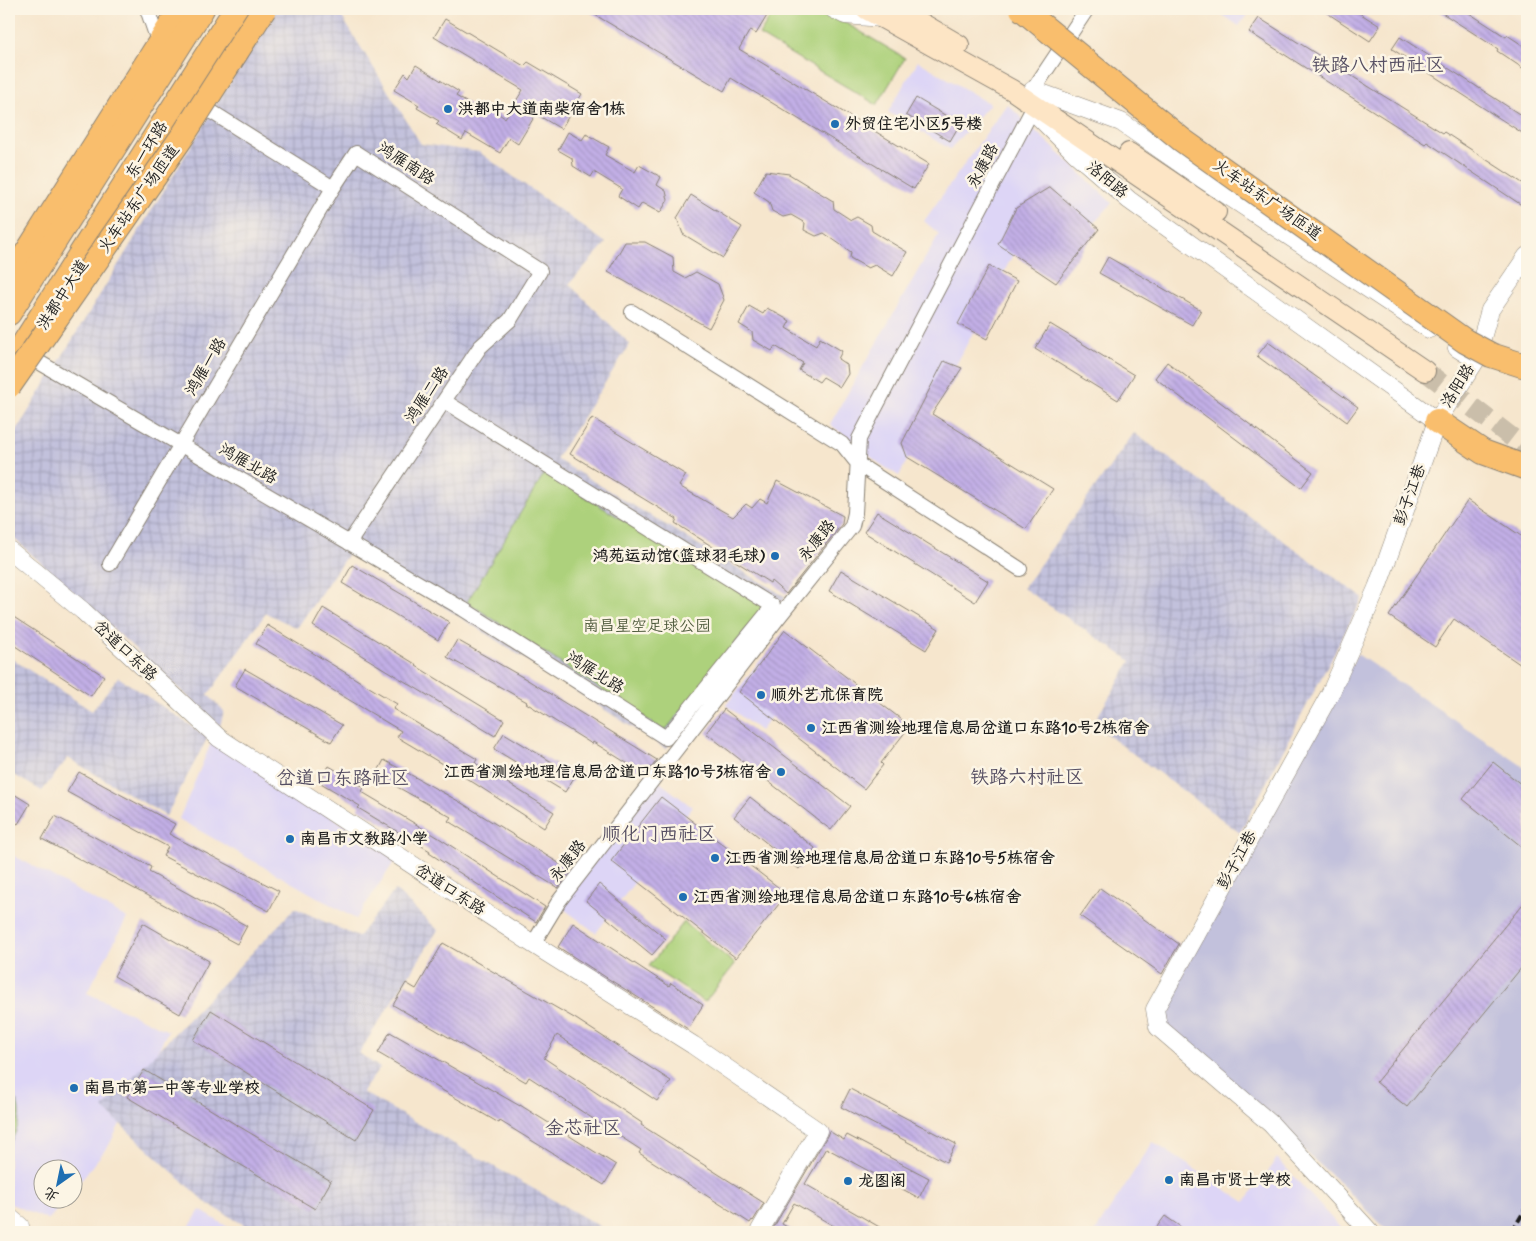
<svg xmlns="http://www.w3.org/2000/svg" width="1536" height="1241" font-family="Mynerve,'LXGW WenKai TC',sans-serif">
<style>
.built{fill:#ddd5f6}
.industrial{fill:url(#industrial-grid)}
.railway{fill:#c2c1dc}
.green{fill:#add17b;stroke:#64764c}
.building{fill:url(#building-back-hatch)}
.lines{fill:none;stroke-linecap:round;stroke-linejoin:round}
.secondary-tunnel{stroke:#cabeaa;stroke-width:20;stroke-dasharray:20 10;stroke-linecap:butt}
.minor-casing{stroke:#898174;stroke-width:16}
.tertiary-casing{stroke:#898174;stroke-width:19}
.secondary-casing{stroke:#898174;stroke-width:22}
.primary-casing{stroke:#898174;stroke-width:24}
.trunk-casing{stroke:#898174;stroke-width:26}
.minor{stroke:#fff;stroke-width:14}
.tertiary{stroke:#fff;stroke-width:18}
.secondary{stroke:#fde5c5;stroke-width:20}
.primary{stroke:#f9be6d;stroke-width:22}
.trunk{stroke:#f9be6d;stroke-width:24}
.rail{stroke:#1c1c1c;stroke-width:4;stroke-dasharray:8 4;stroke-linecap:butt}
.trunk-bridge-casing{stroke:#898174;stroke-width:26;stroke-linecap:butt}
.trunk-bridge{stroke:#f9be6d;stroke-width:24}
.poi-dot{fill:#1f6fb2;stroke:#fcf5e5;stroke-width:2}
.labels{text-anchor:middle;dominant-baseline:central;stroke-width:5;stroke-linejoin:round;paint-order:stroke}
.poi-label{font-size:16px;font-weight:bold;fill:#1c1c1c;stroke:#fcf5e5;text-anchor:start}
.street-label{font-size:16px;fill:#1c1c1c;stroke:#fcf5e5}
.park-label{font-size:16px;fill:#4f5b3d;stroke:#fcf5e5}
.quarter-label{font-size:19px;fill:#564f63;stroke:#fcf5e5}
</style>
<defs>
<pattern id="industrial-grid" width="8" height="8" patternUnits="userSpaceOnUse" patternTransform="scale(1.25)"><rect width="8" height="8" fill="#c2c1dc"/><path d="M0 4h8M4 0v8" fill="none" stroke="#a6a5bc"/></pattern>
<pattern id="building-back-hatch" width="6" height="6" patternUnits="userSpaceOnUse" patternTransform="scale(1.25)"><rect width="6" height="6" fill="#c2afe6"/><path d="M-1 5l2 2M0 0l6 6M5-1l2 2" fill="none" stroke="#a696c5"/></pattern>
</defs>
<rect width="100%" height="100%" fill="#fcf5e5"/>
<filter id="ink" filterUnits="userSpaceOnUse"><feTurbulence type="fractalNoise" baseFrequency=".02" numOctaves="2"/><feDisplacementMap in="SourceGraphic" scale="10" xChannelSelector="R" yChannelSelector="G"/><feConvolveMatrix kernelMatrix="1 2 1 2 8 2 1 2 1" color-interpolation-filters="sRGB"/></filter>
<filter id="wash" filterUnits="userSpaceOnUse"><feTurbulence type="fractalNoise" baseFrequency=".0096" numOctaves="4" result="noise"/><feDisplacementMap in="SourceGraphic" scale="20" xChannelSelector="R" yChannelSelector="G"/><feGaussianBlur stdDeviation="1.12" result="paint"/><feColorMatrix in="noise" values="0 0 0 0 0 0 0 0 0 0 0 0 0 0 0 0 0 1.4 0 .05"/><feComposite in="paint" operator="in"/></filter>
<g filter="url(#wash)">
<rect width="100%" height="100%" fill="#f6e6cd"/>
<path class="built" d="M 1214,9 L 1251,9 L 1239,26 Z
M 918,61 L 990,104 L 950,149 L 888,112 Z
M 1007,104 L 1112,203 L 1080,239 L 1038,206 L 899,476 L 880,464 L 830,424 L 939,234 L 924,221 Z
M 762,658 L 796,685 L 760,731 L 726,705 Z
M 213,738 L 396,859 L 356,919 L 179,819 Z
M 657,780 L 692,807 L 596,933 L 560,906 Z
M 9,853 L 127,918 L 87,993 L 168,1031 L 109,1145 L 73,1190 L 72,1168 L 42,1168 L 42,1198 L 66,1199 L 48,1220 L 9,1203 Z
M 1153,1142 L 1245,1202 L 1277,1158 L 1344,1232 L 1095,1232 Z
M 200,1210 L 236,1232 L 186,1232 Z"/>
<path class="industrial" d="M 275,9 L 337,9 L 421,144 L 479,152 L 606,243 L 569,284 L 630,344 L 556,459 L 786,597 L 666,749 L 352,548 L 297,628 L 266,613 L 208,695 L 224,711 L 220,726 L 9,534 L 9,443 Z
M 1134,433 L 1363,598 L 1240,833 L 1093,724 L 1131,661 L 1023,588 Z
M 9,657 L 92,711 L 118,677 L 208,737 L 166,816 L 68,758 L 42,791 L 9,772 Z
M 395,890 L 438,930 L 359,1053 L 380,1068 L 362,1092 L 610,1232 L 256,1232 L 205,1202 L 103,1108 L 295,908 L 358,937 Z"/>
<path class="railway" d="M 1357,654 L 1527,769 L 1527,1232 L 1389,1232 L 1340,1183 L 1157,1018 Z"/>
<path class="green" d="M 775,9 L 822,9 L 905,58 L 877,105 L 759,35 Z
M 545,472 L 764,607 L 665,731 L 467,602 Z
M 684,922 L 735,964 L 705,1002 L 649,966 Z
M 9,1088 C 24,1107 21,1125 9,1145 Z"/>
<g id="blocks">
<path class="building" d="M 585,9 L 771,9 L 756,34 L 750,30 L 739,49 L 929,164 L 914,189 L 731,78 L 724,91 Z
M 1321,9 L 1353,9 L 1380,26 L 1370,41 Z
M 1436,9 L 1463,9 L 1506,37 L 1507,35 L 1527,48 L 1527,71 L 1497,51 L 1498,49 Z
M 1259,18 L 1443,133 L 1444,132 L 1527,186 L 1527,200 L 1523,206 L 1427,142 L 1425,144 L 1249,32 Z
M 445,19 L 524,66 L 528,62 L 582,94 L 561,129 L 536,114 L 518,144 L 509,138 L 500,153 L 466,133 L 462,140 L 436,124 L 439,121 L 417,108 L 419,105 L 394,90 L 405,73 L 409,77 L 416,65 L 459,92 L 456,96 L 479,110 L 483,104 L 505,118 L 523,90 L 434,37 Z
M 1400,37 L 1527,119 L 1527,136 L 1392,49 Z
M 916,98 L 960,124 L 950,141 L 906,115 Z
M 568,132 L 582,140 L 586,134 L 609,147 L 605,155 L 635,172 L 639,165 L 661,177 L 657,185 L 666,191 L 668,200 L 660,213 L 642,203 L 638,209 L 618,196 L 622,189 L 594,172 L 591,177 L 573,166 L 572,158 L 558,150 Z
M 766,171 L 789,174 L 833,201 L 834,209 L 851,220 L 857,217 L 871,225 L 872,231 L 907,252 L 893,276 L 875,265 L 868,268 L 850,258 L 851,252 L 824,233 L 816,236 L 804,230 L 805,223 L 791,215 L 783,217 L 772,211 L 769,202 L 754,192 Z
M 1050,187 L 1099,229 L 1056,283 L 998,244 L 1016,208 Z
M 691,195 L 742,227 L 723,258 L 683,234 L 677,218 Z
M 625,242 L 645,242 L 673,257 L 674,272 L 685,278 L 696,272 L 718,284 L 724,300 L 709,328 L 608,272 Z
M 1108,257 L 1201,310 L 1192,325 L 1099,273 Z
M 989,266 L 1017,281 L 987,339 L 958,324 Z
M 749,306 L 763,314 L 767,308 L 790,321 L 786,328 L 816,346 L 820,338 L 842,351 L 838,359 L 847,365 L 848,374 L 840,387 L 823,377 L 819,382 L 799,370 L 803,363 L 775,346 L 772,351 L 753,340 L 752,332 L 739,324 Z
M 1050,324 L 1134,375 L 1118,400 L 1035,349 Z
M 1268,342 L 1358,407 L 1347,422 L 1257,356 Z
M 944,361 L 962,368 L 932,414 L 1053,489 L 1026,529 L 907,457 L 902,443 Z
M 1167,362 L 1313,472 L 1301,488 L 1155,378 Z
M 592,418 L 686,475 L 679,486 L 733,517 L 746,504 L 752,508 L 760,499 L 767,503 L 777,481 L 843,516 L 842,524 L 786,594 L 771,581 L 770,583 L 675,523 L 677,519 L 570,454 Z
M 1468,500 L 1527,540 L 1527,669 L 1454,619 L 1435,647 L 1389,616 Z
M 877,512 L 988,581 L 975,602 L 864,532 Z
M 352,565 L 449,622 L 438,640 L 342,583 Z
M 841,570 L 939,629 L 926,650 L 829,591 Z
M 323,608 L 417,665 L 416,666 L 504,720 L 495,736 L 313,626 Z
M 9,614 L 104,676 L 91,696 L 9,642 Z
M 267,625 L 397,704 L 393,709 L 477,759 L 475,763 L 554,812 L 544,828 L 474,783 L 397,737 L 401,731 L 256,644 Z
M 785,630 L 910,726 L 881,763 L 883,765 L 864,789 L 739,692 Z
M 457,640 L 526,679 L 657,760 L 646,775 L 593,742 L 592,744 L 526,703 L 527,702 L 447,657 Z
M 245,669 L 342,725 L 331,742 L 235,686 Z
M 724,709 L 850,806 L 831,830 L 706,733 Z
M 504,733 L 575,776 L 565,792 L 494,749 Z
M 384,760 L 460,802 L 570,870 L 562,883 L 558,888 L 448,821 L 451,817 L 376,775 Z
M 1493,762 L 1527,789 L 1527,851 L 1463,799 Z
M 329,766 L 364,787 L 362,792 L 439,838 L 545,907 L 536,922 L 429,853 L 430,851 L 358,808 L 360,806 L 319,782 Z
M 79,772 L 175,824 L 169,834 L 279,891 L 269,911 L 163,856 L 168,847 L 67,792 Z
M 9,791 L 30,804 L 18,824 L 9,819 Z
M 661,797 L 787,894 L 736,958 L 611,861 Z
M 750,797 L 815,848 L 799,869 L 734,817 Z
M 55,816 L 151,867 L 149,872 L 247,926 L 237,944 L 42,839 Z
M 599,884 L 666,939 L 652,955 L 586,901 Z
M 1100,888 L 1179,944 L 1162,974 L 1080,916 Z
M 1527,899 L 1527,961 L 1407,1107 L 1376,1082 Z
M 143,923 L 209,961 L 180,1014 L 114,976 Z
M 573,923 L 669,986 L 671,983 L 703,1005 L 688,1029 L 558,947 Z
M 443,943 L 576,1019 L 671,1081 L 657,1101 L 557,1035 L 544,1058 L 642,1123 L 641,1125 L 764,1203 L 753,1221 L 752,1220 L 750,1223 L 639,1153 L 641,1150 L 529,1077 L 526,1082 L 393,1005 L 406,983 L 416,989 Z
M 211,1010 L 374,1110 L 356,1140 L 193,1040 Z
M 390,1032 L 520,1106 L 520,1105 L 616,1165 L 604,1185 L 500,1121 L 499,1123 L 378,1053 Z
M 144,1070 L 331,1181 L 315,1209 L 127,1097 Z
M 850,1089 L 956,1144 L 946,1162 L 841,1107 Z
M 829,1131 L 844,1140 L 847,1135 L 929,1178 L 919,1198 L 826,1148 L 805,1184 L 888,1232 L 844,1232 L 794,1203 L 782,1224 L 796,1232 L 772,1232 L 772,1230 L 827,1136 Z
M 1165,1216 L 1188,1232 L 1153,1232 Z"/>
</g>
</g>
<g filter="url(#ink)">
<use href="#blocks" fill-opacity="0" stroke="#898174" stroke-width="1"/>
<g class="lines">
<path class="secondary-tunnel" d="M 1425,371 L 1527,449"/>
<g class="minor-casing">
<path id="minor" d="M 147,9 L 158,41
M 1033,90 L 1087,9
M 196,102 L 333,188 L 356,153 L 540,271 L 510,320 L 480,347 L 349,543
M 632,312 L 842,444 L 858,464 L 1020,569
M 25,354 L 463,609 L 666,738 L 773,606 L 444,401
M 110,564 L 333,188
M 533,944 L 559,901 L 778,618 L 852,526 L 855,513 L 859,439 L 1032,110"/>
</g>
<g class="tertiary-casing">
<path id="tertiary" d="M 833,9 L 845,15 L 882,18
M 1033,90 L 1121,122 L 1203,179 L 1429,329
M 1033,111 L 1075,153 L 1129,200 L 1437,421 L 1476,360 L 1457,348
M 1476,359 L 1490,310 L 1527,256
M 9,550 L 83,611 L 219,738 L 533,944 L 693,1045 L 818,1131 L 760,1230 L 762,1232
M 9,1217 L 20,1226 L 16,1232
M 1370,1232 L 1271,1124 L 1158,1027 L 1155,1009 L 1331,692 L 1377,588 L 1437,421"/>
</g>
<g class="secondary-casing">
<path id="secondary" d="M 866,9 L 1012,90 L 1425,371
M 897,9 L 959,45
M 1129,153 L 1216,212"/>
</g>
<g class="primary-casing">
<path id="primary" d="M 9,279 L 180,9"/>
</g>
<g class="trunk-casing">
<path id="trunk" d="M 9,313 L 202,9
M 9,367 L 236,9
M 1437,421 L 1483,452 L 1524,467 L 1527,466"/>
</g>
<use href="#minor" class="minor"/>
<use href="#tertiary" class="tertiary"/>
<use href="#secondary" class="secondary"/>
<use href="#primary" class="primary"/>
<use href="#trunk" class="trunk"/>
<path class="rail" d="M 1512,1232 L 1527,1206"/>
<g class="trunk-bridge-casing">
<path id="trunk-bridge" d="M 1022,9 L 1182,140 L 1465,341 L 1491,355 L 1522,365 L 1527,365
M 9,386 L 182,137 L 264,9"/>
</g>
<use href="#trunk-bridge" class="trunk-bridge"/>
</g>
</g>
<g class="poi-dot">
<circle cx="448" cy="109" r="5"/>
<circle cx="835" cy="124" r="5"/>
<circle cx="775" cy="556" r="5"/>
<circle cx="761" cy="695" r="5"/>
<circle cx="811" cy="728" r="5"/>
<circle cx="781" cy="772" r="5"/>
<circle cx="290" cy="839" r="5"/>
<circle cx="715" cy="858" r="5"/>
<circle cx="683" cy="897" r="5"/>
<circle cx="74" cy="1088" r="5"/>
<circle cx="1169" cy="1180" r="5"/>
<circle cx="848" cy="1181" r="5"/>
</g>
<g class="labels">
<g class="poi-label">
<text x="458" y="109">洪都中大道南柴宿舍1栋</text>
<text x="845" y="124">外贸住宅小区5号楼</text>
<text x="765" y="556" text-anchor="end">鸿苑运动馆(篮球羽毛球)</text>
<text x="771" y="695">顺外艺术保育院</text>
<text x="821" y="728">江西省测绘地理信息局岔道口东路10号2栋宿舍</text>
<text x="771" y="772" text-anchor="end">江西省测绘地理信息局岔道口东路10号3栋宿舍</text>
<text x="300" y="839">南昌市文教路小学</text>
<text x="725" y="858">江西省测绘地理信息局岔道口东路10号5栋宿舍</text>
<text x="693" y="897">江西省测绘地理信息局岔道口东路10号6栋宿舍</text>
<text x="84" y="1088">南昌市第一中等专业学校</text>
<text x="1179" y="1180">南昌市贤士学校</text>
<text x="858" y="1181">龙图阁</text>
</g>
<g class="street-label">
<text transform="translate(147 150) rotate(-58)">东一环路</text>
<text transform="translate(406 164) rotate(33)">鸿雁南路</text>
<text transform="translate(983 166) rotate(-62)">永康路</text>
<text transform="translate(1107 180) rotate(40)">洛阳路</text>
<text transform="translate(139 199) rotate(-55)">火车站东广场匝道</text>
<text transform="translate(1267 200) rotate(35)">火车站东广场匝道</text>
<text transform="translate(63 295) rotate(-57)">洪都中大道</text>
<text transform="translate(206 367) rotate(-59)">鸿雁一路</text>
<text transform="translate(1458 386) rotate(-58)">洛阳路</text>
<text transform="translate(427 395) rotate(-56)">鸿雁二路</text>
<text transform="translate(248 464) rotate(30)">鸿雁北路</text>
<text transform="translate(1410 495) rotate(-70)">彭子江巷</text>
<text transform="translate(817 541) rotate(-51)">永康路</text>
<text transform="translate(125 651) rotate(43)">岔道口东路</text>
<text transform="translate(595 673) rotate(32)">鸿雁北路</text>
<text transform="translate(1237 860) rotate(-61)">彭子江巷</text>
<text transform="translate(568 861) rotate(-52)">永康路</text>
<text transform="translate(450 890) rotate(33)">岔道口东路</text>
</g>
<g class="park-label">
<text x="647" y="626">南昌星空足球公园</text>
</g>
<g class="quarter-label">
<text x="1378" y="65">铁路八村西社区</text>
<text x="1027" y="777">铁路六村社区</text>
<text x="343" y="778">岔道口东路社区</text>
<text x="659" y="834">顺化门西社区</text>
<text x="583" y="1128">金芯社区</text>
</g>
</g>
<rect width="1536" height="1241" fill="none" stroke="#fcf5e5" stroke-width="30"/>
<g transform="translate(58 1184) rotate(213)"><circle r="24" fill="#fcf5e5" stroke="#a29e95"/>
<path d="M0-4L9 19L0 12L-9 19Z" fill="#1f6fb2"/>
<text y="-8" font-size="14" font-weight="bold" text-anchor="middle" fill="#1c1c1c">北</text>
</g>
</svg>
